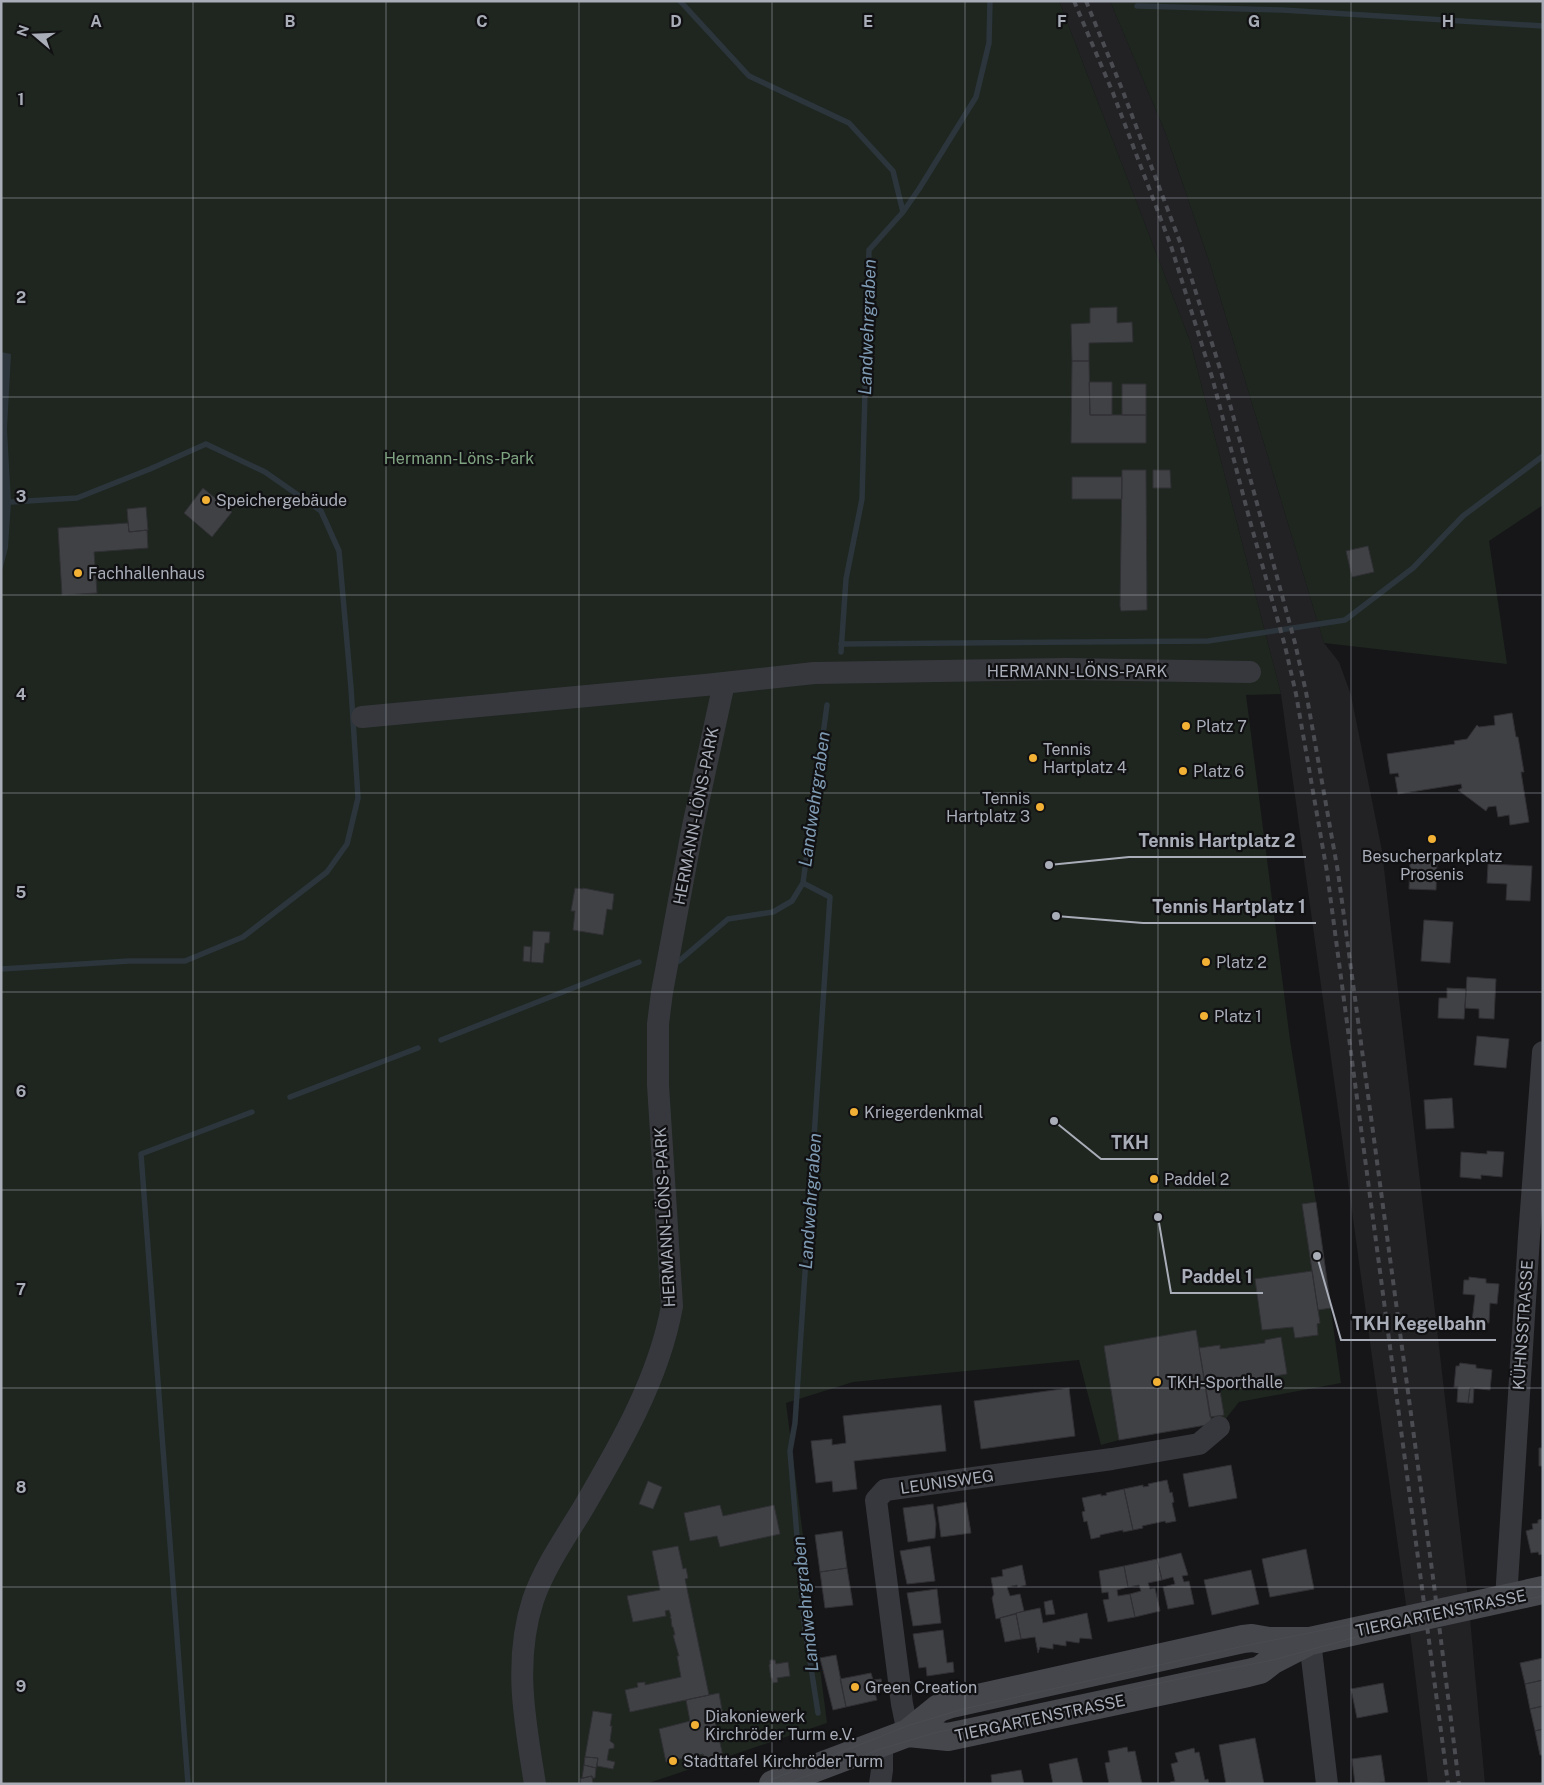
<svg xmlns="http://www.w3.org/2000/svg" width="1544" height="1785" font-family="'Public Sans',sans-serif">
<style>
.built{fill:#222225}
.green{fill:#1e261f}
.water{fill:#2c353c}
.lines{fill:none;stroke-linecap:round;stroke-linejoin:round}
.stream{stroke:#2c353c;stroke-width:5.5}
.building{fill:#404145;stroke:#303034}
.street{stroke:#37383d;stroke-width:22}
.secondary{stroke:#45474d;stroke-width:28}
.tram{stroke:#4a4c52;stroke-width:1}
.rail{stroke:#4a4c52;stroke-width:4;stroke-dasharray:6 5;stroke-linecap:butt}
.grid{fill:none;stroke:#a8adb8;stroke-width:1;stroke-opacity:0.55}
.poi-dot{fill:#f2b134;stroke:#111113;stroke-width:2}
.labels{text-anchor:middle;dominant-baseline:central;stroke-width:4.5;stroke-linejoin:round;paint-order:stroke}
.park-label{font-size:16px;fill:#7fa381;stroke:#111113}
.poi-label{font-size:16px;fill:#a8adb8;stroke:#111113;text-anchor:start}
.street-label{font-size:16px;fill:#a8adb8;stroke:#111113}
.water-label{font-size:18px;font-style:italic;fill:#7f9bb3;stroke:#111113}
.grid-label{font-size:16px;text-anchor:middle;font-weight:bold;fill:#a8adb8;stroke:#111113;stroke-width:4.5;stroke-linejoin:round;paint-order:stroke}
.leader{fill:none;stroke:#a8adb8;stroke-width:2}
.callout-dot{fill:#a8adb8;stroke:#111113;stroke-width:2}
.callout-label{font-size:18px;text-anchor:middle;font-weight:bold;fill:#a8adb8;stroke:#111113;stroke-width:4.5;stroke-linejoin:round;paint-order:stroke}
</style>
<rect width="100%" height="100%" fill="#161618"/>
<path class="built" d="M 1059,1 L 1110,1 L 1166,134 L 1211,267 L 1324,643 L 1339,662 L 1351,695 L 1382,851 L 1469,1607 L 1485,1784 L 1428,1784 L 1412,1648 L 1281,694 L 1190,341 Z"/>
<path class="green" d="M 1,1 L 1059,1 L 1190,341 L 1281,694 L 1246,695 L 1290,1040 L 1316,1202 L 1341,1383 L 1239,1402 L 1224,1421 L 1212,1424 L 1119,1440 L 1101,1445 L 1079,1360 L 853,1382 L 786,1403 L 827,1723 L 646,1784 L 1,1784 Z
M 1110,1 L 1543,1 L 1543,505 L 1489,541 L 1507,664 L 1324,643 L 1211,267 L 1166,134 Z"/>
<path class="water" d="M 1,352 L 11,354 L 7,429 L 11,502 L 8,548 L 1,574 Z"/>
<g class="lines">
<path class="stream" d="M 680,1 L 749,76 L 849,123 L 893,171 L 903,212 L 869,250 L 862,499 L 846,579 L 841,652
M 1137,6 L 1282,10 L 1543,26
M 903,212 L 919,189 L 976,97 L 989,43 L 990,1
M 841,644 L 1208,641 L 1345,620 L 1413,568 L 1463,516 L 1543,456
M 679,961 L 728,919 L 773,912 L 792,901 L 803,883
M 1,969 L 129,961 L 185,961 L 243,937 L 327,872 L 347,844 L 358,798 L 351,688 L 339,551 L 321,511 L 265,472 L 206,444 L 150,469 L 77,498 L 11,502
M 441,1040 L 639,962
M 290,1097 L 418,1048
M 818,1713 L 804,1622 L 790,1451 L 795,1423 L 830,897 L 803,883 L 827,705
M 188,1784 L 141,1154 L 252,1112"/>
</g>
<path class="building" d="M 1117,307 L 1117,323 L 1132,322 L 1133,342 L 1089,343 L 1089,361 L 1072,361 L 1071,324 L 1090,323 L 1090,308 Z
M 1072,361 L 1089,361 L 1090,415 L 1146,415 L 1146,443 L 1071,443 Z
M 1089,382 L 1112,382 L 1112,415 L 1090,415 Z
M 1122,384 L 1146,384 L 1146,415 L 1122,415 Z
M 1122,470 L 1146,470 L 1147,610 L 1121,611 L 1120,606 Z
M 1153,470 L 1170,470 L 1171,488 L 1153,488 Z
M 1072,477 L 1122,477 L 1122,499 L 1072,499 Z
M 203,488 L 232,512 L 212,537 L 184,513 Z
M 146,507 L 148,530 L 129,532 L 127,509 Z
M 128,523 L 129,532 L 147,530 L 148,548 L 94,552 L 97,593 L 62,595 L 58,528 Z
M 1368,546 L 1374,572 L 1352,577 L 1346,551 Z
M 1512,713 L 1516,737 L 1518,737 L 1524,772 L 1521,772 L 1529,822 L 1510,825 L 1509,815 L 1498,817 L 1496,806 L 1488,807 L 1486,811 L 1458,790 L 1462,788 L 1461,784 L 1398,794 L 1395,777 L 1399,777 L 1398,773 L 1390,774 L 1387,754 L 1455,744 L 1454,741 L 1467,739 L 1477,725 L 1479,727 L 1495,725 L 1494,716 Z
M 1410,861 L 1437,862 L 1436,890 L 1409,889 Z
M 1488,864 L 1532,866 L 1530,901 L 1506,900 L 1507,884 L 1487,883 Z
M 575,888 L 583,889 L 583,888 L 614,894 L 612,910 L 607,909 L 603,935 L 573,930 L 575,911 L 571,911 Z
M 1424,920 L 1453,922 L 1450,963 L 1421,961 Z
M 533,931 L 550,932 L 549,943 L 545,943 L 543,963 L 531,962 Z
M 524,946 L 531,947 L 530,962 L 523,961 Z
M 1467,977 L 1496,979 L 1494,1019 L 1479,1018 L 1479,1009 L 1465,1008 Z
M 1447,988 L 1466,989 L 1464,1019 L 1438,1018 L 1439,998 L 1447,998 Z
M 1477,1036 L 1509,1039 L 1506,1068 L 1474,1065 Z
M 1452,1098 L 1454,1128 L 1426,1129 L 1424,1100 Z
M 1487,1151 L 1504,1152 L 1502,1177 L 1481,1175 L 1481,1179 L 1460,1177 L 1461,1152 L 1487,1154 Z
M 1316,1202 L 1331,1308 L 1318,1310 L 1302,1204 Z
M 1312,1271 L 1320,1323 L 1317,1324 L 1318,1335 L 1295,1338 L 1293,1327 L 1262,1330 L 1255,1279 Z
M 1469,1277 L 1486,1279 L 1486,1283 L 1499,1284 L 1497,1304 L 1490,1303 L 1489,1323 L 1472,1322 L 1475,1295 L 1463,1294 L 1464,1280 L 1469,1280 Z
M 1196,1330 L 1212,1424 L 1119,1440 L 1104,1346 Z
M 1281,1337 L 1287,1374 L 1219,1385 L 1224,1415 L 1210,1417 L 1199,1348 L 1220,1345 L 1220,1349 L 1265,1343 L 1265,1340 Z
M 1460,1363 L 1476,1365 L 1476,1368 L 1492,1370 L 1490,1390 L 1470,1388 L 1468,1403 L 1457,1402 L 1458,1387 L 1454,1387 L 1456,1366 L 1459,1366 Z
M 1069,1388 L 1075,1436 L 981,1449 L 974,1401 Z
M 1470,1388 L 1474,1388 L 1473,1403 L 1468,1403 Z
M 941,1405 L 946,1451 L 854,1461 L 857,1489 L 833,1492 L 832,1481 L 816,1483 L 811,1441 L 832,1439 L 832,1445 L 846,1443 L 843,1416 Z
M 1539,1448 L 1543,1448 L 1543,1466 L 1539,1466 Z
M 1231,1465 L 1237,1498 L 1189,1507 L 1183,1474 Z
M 1167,1480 L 1170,1493 L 1172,1492 L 1174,1502 L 1172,1503 L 1176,1521 L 1166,1523 L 1165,1521 L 1142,1526 L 1143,1528 L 1133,1530 L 1124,1489 L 1143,1485 L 1143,1487 L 1149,1486 L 1148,1484 Z
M 648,1481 L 662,1487 L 653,1509 L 639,1504 Z
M 1124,1489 L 1133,1530 L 1123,1532 L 1123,1530 L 1100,1535 L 1100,1537 L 1091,1539 L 1087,1521 L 1084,1522 L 1082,1512 L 1085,1511 L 1082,1498 L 1101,1494 L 1101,1496 L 1107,1495 L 1106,1493 Z
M 966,1502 L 971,1533 L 941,1537 L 937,1507 Z
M 933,1504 L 936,1524 L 935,1538 L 908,1542 L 903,1508 Z
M 720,1505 L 723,1516 L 774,1505 L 780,1534 L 720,1547 L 717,1536 L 690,1541 L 684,1513 Z
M 1543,1519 L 1543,1554 L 1539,1555 L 1538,1552 L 1531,1553 L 1526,1531 L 1533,1529 L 1532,1524 L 1538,1523 L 1538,1520 Z
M 842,1531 L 847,1568 L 820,1572 L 815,1535 Z
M 678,1546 L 683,1569 L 686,1568 L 688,1578 L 685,1579 L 709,1695 L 630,1712 L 625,1690 L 638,1687 L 637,1683 L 645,1682 L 645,1685 L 681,1677 L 677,1656 L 679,1656 L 673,1635 L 675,1635 L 673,1627 L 672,1627 L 671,1618 L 670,1618 L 671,1616 L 669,1610 L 665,1611 L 666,1616 L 633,1622 L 627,1596 L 660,1590 L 652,1551 Z
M 930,1546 L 935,1581 L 907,1584 L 900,1551 Z
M 1306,1549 L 1314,1589 L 1270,1597 L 1262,1559 Z
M 1181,1553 L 1188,1575 L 1182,1576 L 1184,1582 L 1189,1581 L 1194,1604 L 1168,1609 L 1163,1587 L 1175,1584 L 1173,1577 L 1162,1580 L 1157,1559 Z
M 1157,1559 L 1162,1580 L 1148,1583 L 1150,1589 L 1155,1588 L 1160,1611 L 1135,1617 L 1130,1594 L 1141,1591 L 1139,1585 L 1128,1587 L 1124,1566 Z
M 1022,1565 L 1026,1585 L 1018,1587 L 1017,1585 L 1007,1587 L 1010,1596 L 1020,1594 L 1024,1611 L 996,1619 L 992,1598 L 994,1594 L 991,1578 L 1003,1576 L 1002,1570 Z
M 1124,1566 L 1128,1587 L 1117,1590 L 1118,1596 L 1130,1594 L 1135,1617 L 1108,1622 L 1103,1600 L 1109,1599 L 1108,1592 L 1102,1593 L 1099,1571 Z
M 847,1568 L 853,1605 L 825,1608 L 820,1572 Z
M 1251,1570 L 1259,1604 L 1212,1615 L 1204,1580 Z
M 937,1589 L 941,1623 L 913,1626 L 907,1593 Z
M 1052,1600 L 1055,1614 L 1046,1615 L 1044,1602 Z
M 1040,1608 L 1043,1623 L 1087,1613 L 1092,1639 L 1080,1638 L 1079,1643 L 1066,1641 L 1066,1646 L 1053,1644 L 1053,1649 L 1040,1647 L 1038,1653 L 1035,1637 L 1021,1639 L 1016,1613 Z
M 1016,1614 L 1021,1639 L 1005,1642 L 1000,1618 Z
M 943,1630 L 947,1663 L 953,1662 L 954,1672 L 927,1676 L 926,1667 L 919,1668 L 913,1634 Z
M 836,1655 L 846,1707 L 833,1710 L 820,1658 Z
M 1543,1658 L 1543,1680 L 1525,1684 L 1520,1663 Z
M 770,1660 L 775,1660 L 776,1664 L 788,1662 L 790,1676 L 777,1678 L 778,1682 L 773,1683 L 772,1678 L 771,1678 L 769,1665 L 770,1664 Z
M 871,1673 L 873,1680 L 881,1679 L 884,1691 L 875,1693 L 877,1700 L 846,1707 L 840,1679 Z
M 1543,1680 L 1543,1706 L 1530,1709 L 1525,1684 Z
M 1383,1683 L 1388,1712 L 1357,1718 L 1351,1689 Z
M 719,1693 L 723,1716 L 714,1717 L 723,1756 L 704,1760 L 703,1754 L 666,1762 L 659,1729 L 690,1721 L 686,1700 Z
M 1543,1706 L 1543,1729 L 1535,1731 L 1530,1709 Z
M 593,1711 L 612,1714 L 610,1726 L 612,1726 L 610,1741 L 614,1744 L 614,1748 L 609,1749 L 607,1760 L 615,1762 L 613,1769 L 597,1766 L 598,1758 L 585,1757 Z
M 1543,1729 L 1543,1755 L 1540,1755 L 1535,1731 Z
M 1255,1738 L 1264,1784 L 1226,1784 L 1219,1745 Z
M 1127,1747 L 1128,1752 L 1135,1751 L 1142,1784 L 1109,1784 L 1105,1763 L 1110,1762 L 1108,1751 Z
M 1194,1748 L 1195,1753 L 1199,1752 L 1205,1780 L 1208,1779 L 1209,1784 L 1171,1784 L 1170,1782 L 1175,1781 L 1171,1764 L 1178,1762 L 1175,1753 Z
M 1381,1755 L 1385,1782 L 1355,1784 L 1352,1759 Z
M 585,1757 L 598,1758 L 596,1768 L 584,1765 Z
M 1077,1758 L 1083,1784 L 1053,1784 L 1049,1764 Z
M 584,1765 L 596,1768 L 595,1778 L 592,1778 L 592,1776 L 582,1778 Z
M 1021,1770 L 1024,1784 L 992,1784 L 991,1775 Z
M 592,1776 L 593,1784 L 581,1784 L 580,1779 Z"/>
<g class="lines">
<path class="street" d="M 362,717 L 705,685 L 814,673 L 1066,669 L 1250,672
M 1506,1599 L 1529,1237 L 1543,1052
M 1310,1641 L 1327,1784
M 908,1733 L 902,1704 L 876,1500 L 885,1490 L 1112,1459 L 1199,1444 L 1219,1427
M 535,1784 C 525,1722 513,1662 533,1600 C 544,1568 565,1538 582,1510 C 619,1447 659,1379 672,1306 L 658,1085 L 658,1024 L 662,992 L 693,826 L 724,683
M 880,1784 L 882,1770 L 882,1742"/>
<path class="secondary" d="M 908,1733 L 948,1737 L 1248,1673 L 1260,1670 L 1273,1660 L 1306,1643
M 773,1784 L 908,1733 L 939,1708 L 951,1704 L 1243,1639 L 1252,1638 L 1269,1641 L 1310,1641 L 1543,1590"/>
<path class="tram" d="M 760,1784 L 907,1726 L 963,1709 L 1244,1646 L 1543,1586
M 785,1784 L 881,1749 L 934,1733 L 1206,1673 L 1273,1660 L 1386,1629 L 1543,1596"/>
<path class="rail" d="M 1074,1 L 1113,93 L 1171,246 L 1212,377 L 1250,521 L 1285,646 L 1296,694 L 1327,872 L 1448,1784
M 1086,1 L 1122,89 L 1180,242 L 1222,375 L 1295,643 L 1306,692 L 1338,872 L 1434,1585 L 1459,1784"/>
</g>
<path class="grid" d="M 193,1 L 193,1784M 386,1 L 386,1784M 579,1 L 579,1784M 772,1 L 772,1784M 965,1 L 965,1784M 1158,1 L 1158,1784M 1351,1 L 1351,1784M 1,198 L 1543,198M 1,397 L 1543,397M 1,595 L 1543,595M 1,793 L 1543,793M 1,992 L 1543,992M 1,1190 L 1543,1190M 1,1388 L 1543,1388M 1,1587 L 1543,1587"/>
<g class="poi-dot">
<circle cx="206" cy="500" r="5"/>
<circle cx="78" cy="573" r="5"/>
<circle cx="1186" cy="726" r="5"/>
<circle cx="1033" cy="758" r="5"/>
<circle cx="1183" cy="771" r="5"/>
<circle cx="1040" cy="807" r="5"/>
<circle cx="1432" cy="839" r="5"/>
<circle cx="1206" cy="962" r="5"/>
<circle cx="1204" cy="1016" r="5"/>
<circle cx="854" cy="1112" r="5"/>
<circle cx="1154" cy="1179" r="5"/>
<circle cx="1157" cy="1382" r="5"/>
<circle cx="855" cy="1687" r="5"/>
<circle cx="695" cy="1725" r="5"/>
<circle cx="673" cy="1761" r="5"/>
</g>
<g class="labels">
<g class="park-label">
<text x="459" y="458">Hermann-Löns-Park</text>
</g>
<g class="poi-label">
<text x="216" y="500">Speichergebäude</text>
<text x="88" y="573">Fachhallenhaus</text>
<text x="1196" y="726">Platz 7</text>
<text x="1043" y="749">Tennis<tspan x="1043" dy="18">Hartplatz 4</tspan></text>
<text x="1193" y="771">Platz 6</text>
<text x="1030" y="798" text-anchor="end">Tennis<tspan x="1030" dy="18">Hartplatz 3</tspan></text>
<text x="1432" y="856" text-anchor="middle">Besucherparkplatz<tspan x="1432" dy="18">Prosenis</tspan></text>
<text x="1216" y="962">Platz 2</text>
<text x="1214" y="1016">Platz 1</text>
<text x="864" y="1112">Kriegerdenkmal</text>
<text x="1164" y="1179">Paddel 2</text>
<text x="1167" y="1382">TKH-Sporthalle</text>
<text x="865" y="1687">Green Creation</text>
<text x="705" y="1716">Diakoniewerk<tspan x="705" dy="18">Kirchröder Turm e.V.</tspan></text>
<text x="683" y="1761">Stadttafel Kirchröder Turm</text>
</g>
<g class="street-label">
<text x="1077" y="671">HERMANN-LÖNS-PARK</text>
<text transform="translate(696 816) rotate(-79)">HERMANN-LÖNS-PARK</text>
<text transform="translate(665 1217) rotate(-93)">HERMANN-LÖNS-PARK</text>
<text transform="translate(1523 1325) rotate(-86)">KÜHNSSTRASSE</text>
<text transform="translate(947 1482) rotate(-8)">LEUNISWEG</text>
<text transform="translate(1441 1613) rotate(-12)">TIERGARTENSTRASSE</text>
<text transform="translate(1040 1718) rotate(-12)">TIERGARTENSTRASSE</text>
</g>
<g class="water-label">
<text transform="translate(867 327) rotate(-88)">Landwehrgraben</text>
<text transform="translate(814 799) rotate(-82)">Landwehrgraben</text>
<text transform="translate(810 1201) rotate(-86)">Landwehrgraben</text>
<text transform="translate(805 1604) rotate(-96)">Landwehrgraben</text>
</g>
</g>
<g class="grid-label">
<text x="96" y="27">A</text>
<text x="290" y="27">B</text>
<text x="482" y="27">C</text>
<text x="676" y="27">D</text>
<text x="868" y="27">E</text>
<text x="1062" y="27">F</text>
<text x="1254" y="27">G</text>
<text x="1448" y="27">H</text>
<text x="21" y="105">1</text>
<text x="21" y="303">2</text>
<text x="21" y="502">3</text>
<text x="21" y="700">4</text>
<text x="21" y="898">5</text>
<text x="21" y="1097">6</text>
<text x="21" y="1295">7</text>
<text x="21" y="1493">8</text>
<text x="21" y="1692">9</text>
</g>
<path class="leader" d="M1049 865L1129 857H1306M1056 916L1143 923H1316M1054 1121L1101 1159H1158M1158 1217L1171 1293H1263M1317 1256L1341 1340H1496"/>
<g class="callout-dot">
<circle cx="1049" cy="865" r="5"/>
<circle cx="1056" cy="916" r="5"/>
<circle cx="1054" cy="1121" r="5"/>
<circle cx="1158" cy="1217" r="5"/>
<circle cx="1317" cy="1256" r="5"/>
</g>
<g class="callout-label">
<text x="1217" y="847">Tennis Hartplatz 2</text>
<text x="1229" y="913">Tennis Hartplatz 1</text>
<text x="1130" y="1149">TKH</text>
<text x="1217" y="1283">Paddel 1</text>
<text x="1419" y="1330">TKH Kegelbahn</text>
</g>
<rect width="1544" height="1785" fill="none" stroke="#a8adb8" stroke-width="5"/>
<g transform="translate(35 35) rotate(289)" stroke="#111113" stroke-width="4" paint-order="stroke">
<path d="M0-4L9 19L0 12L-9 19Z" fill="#a8adb8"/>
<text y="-8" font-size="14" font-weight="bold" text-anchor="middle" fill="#a8adb8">N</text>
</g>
</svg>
